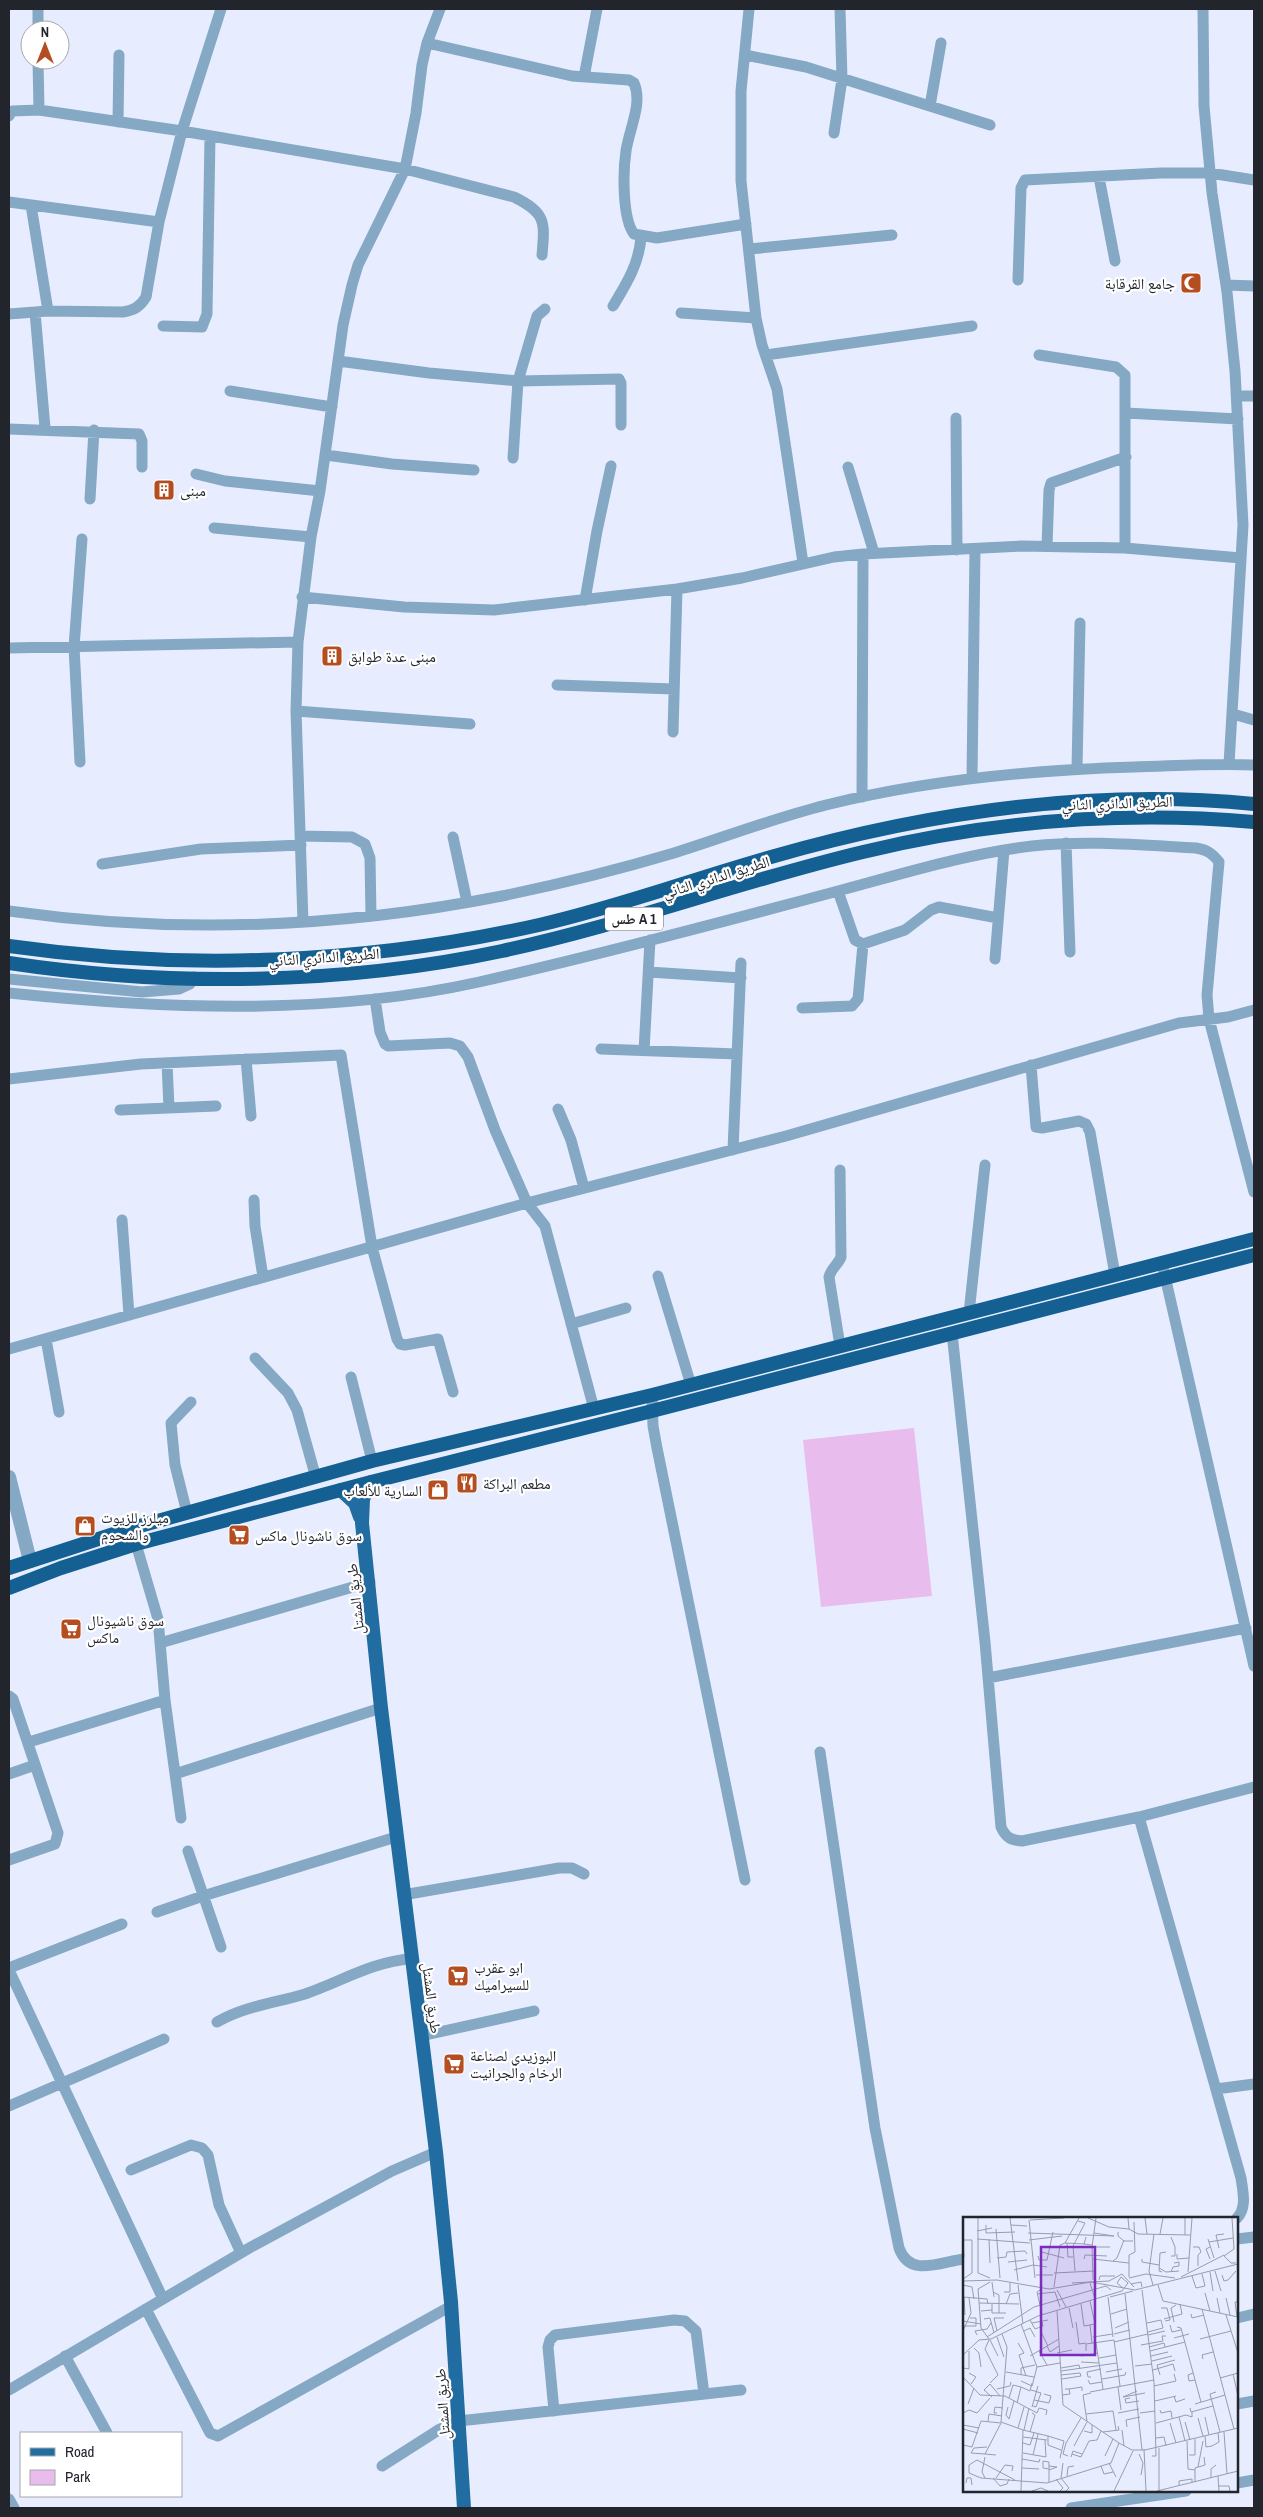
<svg xmlns="http://www.w3.org/2000/svg" width="1263" height="2517" font-family="'Archivo Narrow','Noto Naskh Arabic',sans-serif">
<style>
.green{fill:#e8bded}
.lines{fill:none;stroke-linecap:round;stroke-linejoin:round}
.minor{stroke:#85a8c5;stroke-width:11}
.tertiary{stroke:#85a8c5;stroke-width:14}
.primary{stroke:#216ca0;stroke-width:14}
.trunk{stroke:#146092;stroke-width:14}
.labels{text-anchor:middle;dominant-baseline:central;stroke-width:4.5;stroke-linejoin:round;paint-order:stroke}
.shield{fill:#fff;stroke:#65666c;stroke-width:1}
.shield-label{font-size:14px;font-weight:bold;fill:#23252d}
.poi-label{font-size:15px;fill:#23252d;stroke:#fff;text-anchor:start}
.street-label{font-size:15px;fill:#23252d;stroke:#fff}
.inset-road{fill:none;stroke:#999dab;stroke-width:1}
.view{fill:#7b2cbf;fill-opacity:0.15;stroke:#7b2cbf;stroke-width:2.5}
.inset-edge{fill:none;stroke:#23252d;stroke-width:2.5}
</style>
<rect width="100%" height="100%" fill="#e7edff"/>
<path class="green" d="M 914,1428 L 932,1596 L 821,1607 L 803,1440 Z"/>
<g class="lines">
<path class="minor" d="M 38,9 L 38,30
M 749,9 L 741,91 L 741,181 L 756,318 L 762,345 L 777,389 L 803,563
M 1203,9 L 1204,106 L 1212,193 L 1227,292 L 1235,371 L 1243,525 L 1229,764
M 427,43 L 572,76 L 629,80 L 634,83 C 643,104 629,129 626,151 C 623,171 622,218 634,234 L 657,238 L 746,224
M 745,55 L 806,67 L 990,125
M 38,60 L 39,110
M 584,77 L 597,9
M 930,106 L 941,43
M 9,116 L 12,111 L 39,110 L 182,131 L 405,169 L 514,197 C 546,213 545,221 542,255
M 118,122 L 119,55
M 834,133 L 842,79 L 840,9
M 1099,177 L 1115,261
M 9,202 L 159,222
M 31,205 L 48,311
M 750,249 L 892,235
M 1018,280 L 1021,188 L 1025,180 L 1161,173 L 1210,173 L 1254,180
M 1226,285 L 1254,286
M 613,306 C 627,283 639,264 641,237
M 35,312 L 45,428
M 681,313 L 756,318
M 9,314 L 48,311 L 123,312 C 134,310 140,307 146,297 L 159,222 L 182,131 L 221,9
M 163,326 L 202,327 L 207,314 L 210,137
M 766,355 L 972,326
M 1039,355 L 1116,367 L 1125,375 L 1125,548
M 338,361 L 429,373 L 518,381 L 619,379 L 621,383 L 621,425
M 230,391 L 332,407
M 1237,396 L 1254,396
M 1126,413 L 1238,419
M 956,418 L 957,550
M 9,429 L 139,434 L 142,441 L 142,467
M 326,455 L 392,464 L 474,470
M 513,458 L 518,381 L 537,316 L 545,309
M 848,467 L 874,553
M 196,474 L 225,481 L 320,491
M 90,499 L 94,430
M 214,528 L 311,537
M 1047,546 L 1049,490 L 1051,483 L 1126,457
M 302,597 L 404,607 L 494,610 L 677,589 L 742,578 L 834,557 L 863,554 L 1022,546 L 1125,548 L 1241,558
M 585,600 L 597,531 L 611,466
M 9,648 L 298,642
M 557,685 L 674,689
M 296,711 L 470,724
M 1233,714 L 1254,720
M 673,732 L 677,589
M 80,762 L 74,647 L 82,539
M 1077,769 L 1080,623
M 972,778 L 975,549
M 862,797 L 863,554
M 300,836 L 352,837 L 365,844 L 370,858 L 371,916
M 453,837 L 467,902
M 1066,843 L 1070,952
M 102,864 L 201,849 L 301,845
M 838,891 L 855,940 L 863,944 L 905,930 L 931,910 L 939,907 L 998,918
M 9,911 C 172,934 340,928 502,896 C 560,884 617,870 674,853 C 725,837 774,818 826,805 C 927,780 1030,770 1134,767 C 1174,766 1214,763 1254,765
M 303,922 L 296,711 L 298,642 L 311,537 L 320,491 L 343,325 L 352,285 L 358,265 L 405,169 L 416,113 L 422,65 L 427,43 L 440,9
M 995,959 L 1004,850
M 649,972 L 741,978
M 9,979 L 142,992 L 179,989 L 190,984 L 194,977
M 9,993 C 164,1009 326,1016 479,982 C 599,955 719,923 838,891 C 902,874 965,854 1032,846 C 1087,840 1141,845 1196,848 C 1207,850 1212,853 1219,862 L 1207,995 L 1209,1019 L 1254,1192
M 375,999 L 380,1032 L 385,1044 L 388,1046 L 450,1043 L 460,1046 L 468,1057 L 495,1130 L 527,1203 L 545,1226 L 594,1409
M 802,1008 L 852,1006 L 858,999 L 863,944
M 601,1049 L 737,1054
M 644,1051 L 650,940
M 246,1059 L 251,1116
M 167,1063 L 169,1108 L 216,1106
M 1031,1065 L 1036,1127 L 1042,1128 L 1079,1121 L 1086,1124 L 1090,1132 L 1115,1275
M 9,1079 L 141,1064 L 341,1055 L 372,1247 L 397,1339 L 400,1344 L 405,1345 L 438,1339 L 453,1392
M 558,1109 L 571,1140 L 584,1188
M 120,1110 L 169,1108
M 733,1150 L 741,963
M 840,1170 L 841,1257 C 838,1265 831,1268 829,1277 L 840,1346
M 254,1200 L 255,1226 L 263,1277
M 122,1220 L 129,1315
M 1162,1263 L 1254,1666
M 658,1276 L 691,1385
M 969,1313 L 985,1165
M 571,1324 L 626,1308
M 952,1333 L 985,1642 L 1001,1827 C 1006,1838 1011,1840 1022,1841 L 1139,1817 L 1254,1787
M 46,1339 L 59,1412
M 9,1349 L 527,1203 L 786,1136 L 1179,1023 L 1228,1017 L 1254,1010
M 255,1358 L 288,1393 L 297,1410 L 316,1478
M 351,1377 L 372,1461
M 652,1395 L 653,1426 L 657,1448 L 745,1880
M 187,1513 L 175,1465 L 171,1423 L 191,1402
M 136,1544 L 158,1619 L 165,1700 L 181,1818
M 160,1643 L 370,1582
M 988,1678 L 1246,1628
M 9,1696 L 13,1699 L 58,1833 L 55,1844 L 9,1860
M 29,1742 L 165,1700
M 820,1752 L 875,2128 L 899,2248 C 910,2278 940,2262 964,2259
M 9,1774 L 35,1765
M 175,1774 L 381,1708
M 1139,1817 L 1241,2178 C 1243,2192 1247,2208 1237,2218
M 188,1851 L 221,1947
M 403,1895 L 559,1868 L 572,1868 L 584,1874
M 157,1912 L 203,1896 L 396,1837
M 9,1968 L 122,1924
M 9,1970 L 163,2299
M 217,2022 C 245,2006 275,2003 305,1994 C 340,1982 374,1961 411,1959
M 421,2036 L 534,2011
M 1216,2089 L 1254,2084
M 9,2106 L 164,2039
M 131,2170 L 191,2145 L 202,2148 L 208,2155 L 219,2205 L 241,2253
M 1237,2239 L 1254,2237
M 146,2309 L 210,2433 L 218,2436 L 451,2306
M 1237,2318 L 1254,2314
M 65,2356 L 107,2433
M 9,2390 L 251,2247 L 392,2171 L 436,2152
M 1237,2404 L 1254,2401
M 554,2411 L 548,2347 L 550,2340 L 555,2335 L 674,2320 L 685,2321 L 696,2331 L 704,2394
M 382,2466 L 440,2429 L 459,2421 L 741,2390
M 1237,2483 L 1254,2480
M 9,2499 L 14,2508
M 1071,2508 L 1186,2491"/>
<path class="tertiary" d="M 9,1477 L 30,1561"/>
<path class="primary" d="M 371,1482 L 363,1499 L 362,1523 L 381,1708 L 436,2152 L 451,2302 L 464,2508
M 341,1490 L 355,1503 L 360,1517"/>
<path class="trunk" d="M 9,946 C 184,971 366,964 539,925 C 618,907 693,879 771,857 C 928,812 1091,788 1254,804
M 9,963 C 169,987 343,985 502,951 C 624,925 741,881 863,852 C 991,821 1123,811 1254,822
M 9,1568 L 129,1529 L 372,1461 L 652,1395 L 1254,1239
M 9,1588 L 61,1568 L 136,1544 L 371,1482 L 652,1411 L 1254,1255"/>
</g>
<defs>
<g id="mosque-square" transform="scale(1.125)"><rect x="-9" y="-9" width="18" height="18" rx="4" fill="#b44e21" stroke="#fff"/><path d="M3.5-4.9A6 6 0 1 0 3.5 4.9A5 5 0 1 1 3.5-4.9Z" fill="#fff"/></g>
<g id="building-square" transform="scale(1.125)"><rect x="-9" y="-9" width="18" height="18" rx="4" fill="#b44e21" stroke="#fff"/><path d="M-4-6H4V6H1V3H-1V6H-4ZM-2.5-4.3h1.7v1.8h-1.7ZM.8-4.3h1.7v1.8H.8ZM-2.5-1h1.7V.8h-1.7ZM.8-1h1.7V.8H.8Z" fill="#fff"/></g>
<g id="restaurant-square" transform="scale(1.125)"><rect x="-9" y="-9" width="18" height="18" rx="4" fill="#b44e21" stroke="#fff"/><path d="M-5-6h1v4h1v-4h1v4h1v-4h1v5L-1.5 .5V6h-2V.5L-5-1ZM5-6V6H3V1.5H1.5Q1.5-4 5-6Z" fill="#fff"/></g>
<g id="shop-square" transform="scale(1.125)"><rect x="-9" y="-9" width="18" height="18" rx="4" fill="#b44e21" stroke="#fff"/><path d="M-5-2.5h2.3a2.7 3.5 0 0 1 5.4 0H5L5.5 6h-11ZM-1.5-2.5h3a1.5 2.3 0 0 0-3 0Z" fill="#fff"/></g>
<g id="supermarket-square" transform="scale(1.125)"><rect x="-9" y="-9" width="18" height="18" rx="4" fill="#b44e21" stroke="#fff"/><path d="M-6-5.5h2.5l.6 2H6L4.5 2H-2.5L-4.4-4H-6ZM-1.5 3.2a1.3 1.3 0 1 0 .1 0ZM3 3.2a1.3 1.3 0 1 0 .1 0Z" fill="#fff"/></g>
</defs>
<g fill-rule="evenodd">
<use href="#mosque-square" x="1191" y="283"/>
<use href="#building-square" x="164" y="490"/>
<use href="#building-square" x="332" y="656"/>
<use href="#restaurant-square" x="467" y="1483"/>
<use href="#shop-square" x="438" y="1490"/>
<use href="#shop-square" x="85" y="1526"/>
<use href="#supermarket-square" x="239" y="1535"/>
<use href="#supermarket-square" x="71" y="1629"/>
<use href="#supermarket-square" x="458" y="1976"/>
<use href="#supermarket-square" x="454" y="2064"/>
</g>
<g class="labels">
<rect class="shield" x="605" y="907.5" width="58" height="23" rx="4"/>
<g class="shield-label">
<text x="634" y="919">طس A 1</text>
</g>
<g class="poi-label">
<text x="1175" y="283" text-anchor="end">جامع القرقابة</text>
<text x="180" y="490">مبنى</text>
<text x="348" y="656">مبنى عدة طوابق</text>
<text x="483" y="1483">مطعم البراكة</text>
<text x="422" y="1490" text-anchor="end">السارية للألعاب</text>
<text x="101" y="1517">ميلرز للزيوت<tspan x="101" dy="17">والشحوم</tspan></text>
<text x="255" y="1535">سوق ناشونال ماكس</text>
<text x="87" y="1620">سوق ناشيونال<tspan x="87" dy="17">ماكس</tspan></text>
<text x="474" y="1967">ابو عقرب<tspan x="474" dy="17">للسيراميك</tspan></text>
<text x="470" y="2055">البوزيدي لصناعة<tspan x="470" dy="17">الرخام والجرانيت</tspan></text>
</g>
<g class="street-label">
<text transform="translate(1117 803) rotate(-2)">الطريق الدائري الثاني</text>
<text transform="translate(716 877) rotate(-17)">الطريق الدائري الثاني</text>
<text transform="translate(324 957) rotate(-4)">الطريق الدائري الثاني</text>
<text transform="translate(355 1599) rotate(-96)">طريق المشتل</text>
<text transform="translate(432 1998) rotate(83)">طريق المشتل</text>
<text transform="translate(442 2404) rotate(-94)">طريق المشتل</text>
</g>
</g>
<g transform="translate(963 2217)">
<rect width="275" height="275" fill="#e7edff"/>
<path class="inset-road" d="M 15,1 L 15,56 L 27,61M 47,1 L 55,64M 125,1 L 146,10 L 166,12M 165,1 L 166,12 L 175,17 L 227,18M 182,1 L 184,17M 269,1 L 271,32 L 261,39 L 268,46 L 273,46M 66,3 L 72,61M 67,3 L 101,1M 23,8 L 23,16 L 52,15M 48,8 L 64,9M 33,12 L 37,61M 14,14 L 29,11M 155,15 L 155,19 L 161,24 L 170,24M 65,16 L 151,19 L 131,16M 197,17 L 200,1M 222,18 L 222,1M 123,20 L 121,27 L 129,28M 14,22 L 67,26M 26,22 L 27,46M 245,22 L 251,41M 0,23 L 9,23 L 9,56 L 0,62M 0,23 L 1,40M 66,23 L 99,19M 246,25 L 270,21M 102,26 L 122,27M 104,26 L 105,40 L 110,40M 129,30 L 147,30M 230,30 L 236,30 L 238,35 L 235,38 L 235,49M 256,31 L 253,18 L 261,17M 214,37 L 214,42 L 226,41M 75,39 L 76,43 L 84,43 L 90,15M 78,39 L 79,35 L 101,41M 208,39 L 212,39 L 212,30 L 208,20M 34,41 L 43,40 L 44,35 L 62,34 L 64,37M 121,42 L 122,38 L 144,39M 130,42 L 166,46M 179,42 L 179,45 L 196,48M 247,42 L 243,32 L 247,30M 150,44 L 154,41 L 161,23M 45,45 L 64,43M 196,51 L 203,55 L 216,54M 51,53 L 70,48 L 84,50M 112,54 L 110,29 L 122,6 L 115,4M 252,54 L 258,74M 199,55 L 196,54 L 197,36 L 203,35M 208,55 L 210,50 L 216,49 L 216,45 L 211,46M 225,55 L 229,1M 247,55 L 250,74M 91,56 L 131,54M 73,58 L 90,58M 259,58 L 261,64 L 265,63 L 273,54M 229,59 L 233,71 L 242,69 L 239,57M 166,60 L 166,38 L 172,35 L 171,5M 218,60 L 261,38M 166,61 L 183,57 L 212,61M 130,63 L 129,30 L 133,1M 136,63 L 137,59 L 152,59M 0,64 L 34,63 L 86,72 L 128,65 L 172,73 L 275,47M 29,65 L 31,80M 109,66 L 146,64 L 159,57 L 171,70M 127,66 L 132,82M 168,67 L 178,65 L 179,70M 0,68 L 9,70 L 11,82M 55,68 L 60,107M 190,68 L 186,54 L 191,17M 195,68 L 200,84 L 275,100M 91,70 L 97,28 L 102,26 L 116,1M 77,73 L 74,75 L 79,97M 94,73 L 103,90M 179,73 L 191,165 L 193,239 L 189,239M 30,75 L 36,78 L 36,96M 41,75 L 47,75 L 47,66M 242,76 L 247,94M 74,77 L 92,75 L 97,90M 162,77 L 179,233M 0,80 L 24,82 L 25,87M 1,80 L 2,98M 145,80 L 150,120M 147,80 L 170,74M 254,81 L 257,96M 263,81 L 267,98M 16,86 L 56,87M 43,87 L 47,77 L 55,76M 118,87 L 121,109 L 132,107 L 127,84M 106,91 L 110,111M 198,91 L 204,91 L 207,103 L 202,104M 239,92 L 271,212M 29,93 L 29,96 L 43,96M 18,94 L 29,93 L 29,87M 94,94 L 100,188 L 156,226 L 169,233 L 182,233 L 275,211M 148,97 L 164,92M 228,97 L 229,101 L 241,98M 263,98 L 275,136M 274,100 L 272,85 L 275,85M 21,102 L 27,101 L 31,116M 201,102 L 219,97 L 217,87M 67,103 L 72,112 L 80,109 L 79,105M 0,104 L 18,107M 113,105 L 116,127 L 123,126M 211,105 L 208,91 L 213,88M 69,106 L 85,103M 184,106 L 198,103 L 200,111 L 185,115M 58,107 L 74,150 L 97,146M 127,108 L 129,126M 207,108 L 209,115 L 218,113M 0,109 L 13,109 L 13,101 L 7,101M 214,110 L 218,111 L 238,185M 152,111 L 166,105M 0,114 L 8,96 L 6,81M 34,114 L 31,101 L 41,101M 61,114 L 67,111 L 72,120M 78,115 L 85,129M 39,117 L 44,130 L 38,205 L 60,213 L 58,274M 151,117 L 167,113M 14,118 L 12,114 L 24,112 L 28,106M 185,118 L 202,114M 24,120 L 71,90 L 143,69 L 148,73M 34,120 L 41,140M 130,120 L 150,117M 211,121 L 226,117M 26,122 L 18,111 L 15,72 L 27,65M 237,122 L 268,114M 26,123 L 22,132 L 35,158 L 27,166M 27,123 L 35,139M 151,125 L 185,117M 55,126 L 61,136 L 56,138 L 63,159M 133,126 L 140,172M 178,128 L 200,124 L 199,119 L 203,119M 84,129 L 87,135 L 96,129M 186,130 L 201,126 L 202,130M 11,131 L 16,136 L 18,150M 76,134 L 84,148M 123,134 L 123,127 L 151,123 L 157,169M 187,134 L 222,125M 94,136 L 109,133M 0,138 L 16,123 L 28,122 L 75,99 L 159,74 L 165,66 L 158,60 L 154,66 L 160,71M 67,139 L 96,122M 118,139 L 135,136M 188,139 L 205,135M 136,141 L 153,138M 240,142 L 239,138 L 250,135M 189,144 L 209,139M 118,145 L 136,146M 172,149 L 189,147M 0,151 L 6,152 L 6,134M 98,151 L 116,148 L 117,152M 190,153 L 210,147 L 212,154M 98,154 L 154,146M 43,155 L 71,160M 143,155 L 159,152M 6,156 L 13,160 L 8,167M 230,156 L 225,158 L 226,164 L 232,163M 270,157 L 275,179M 58,158 L 58,151 L 72,148M 98,158 L 117,156 L 118,159 L 99,162M 197,158 L 194,148 L 212,143M 0,160 L 17,178 L 42,179 L 74,196 L 76,191 L 84,193 L 83,198M 128,160 L 125,160 L 124,155 L 138,152M 257,161 L 275,156M 139,162 L 162,158 L 163,155M 125,163 L 127,167 L 139,165M 58,164 L 69,169 L 74,150M 191,169 L 213,164 L 211,157M 155,170 L 158,193M 34,172 L 47,169 L 48,165M 106,172 L 119,170 L 119,174M 68,173 L 78,176 L 73,190 L 70,189M 174,174 L 160,180 L 182,176M 127,175 L 191,163M 253,175 L 247,177 L 257,215M 99,178 L 107,177 L 106,172 L 102,172M 211,179 L 213,185 L 222,182M 29,180 L 21,173 L 27,167 L 37,179M 46,181 L 50,168 L 58,170M 167,181 L 162,182 L 163,186 L 176,184M 71,183 L 86,186 L 88,179 L 81,177M 192,184 L 213,179M 54,186 L 58,170 L 67,174 L 69,166M 5,187 L 11,171M 232,187 L 262,178M 45,190 L 43,198 L 46,202 L 51,184M 69,190 L 75,169M 227,191 L 228,195 L 250,189M 197,193 L 198,196 L 208,194 L 209,201M 0,196 L 6,193 L 14,196 L 27,181M 34,196 L 31,196 L 32,190 L 40,191M 155,196 L 176,192M 177,196 L 192,194M 123,197 L 150,194 L 153,213M 216,200 L 222,224M 242,200 L 246,218M 235,201 L 240,219M 25,204 L 26,197 L 39,199M 124,204 L 120,178 L 128,176M 222,205 L 227,223M 193,206 L 223,198 L 229,200 L 229,195M 207,206 L 213,226M 0,208 L 16,211M 164,210 L 163,203 L 177,200M 55,211 L 61,190M 0,212 L 15,216M 60,213 L 85,219 L 85,228 L 98,233M 61,213 L 66,191M 159,213 L 161,229M 121,214 L 129,216 L 129,208M 67,215 L 72,198 L 69,196M 140,215 L 156,213 L 155,209M 261,215 L 264,257M 85,219 L 101,224 L 97,241M 242,219 L 243,230 L 249,229 L 256,225 L 255,216M 60,220 L 84,223M 193,221 L 201,220 L 203,229M 224,224 L 225,252 L 232,253M 60,226 L 67,228 L 71,216M 0,228 L 9,230 L 18,204 L 38,206M 111,229 L 124,205M 196,231 L 196,274M 181,232 L 183,274M 60,236 L 83,240 L 82,223M 22,237 L 8,236 L 11,231 L 24,230M 109,237 L 118,240 L 126,224 L 134,223 L 138,214M 176,237 L 180,246 L 178,258M 33,238 L 22,237 L 38,206M 70,238 L 75,217M 226,238 L 232,238 L 232,222M 105,239 L 100,237 L 103,226 L 118,201M 142,239 L 150,222M 22,240 L 19,255 L 22,261M 108,240 L 110,234 L 119,237M 59,242 L 76,245 L 77,242M 100,246 L 98,261 L 106,271 L 103,274M 146,246 L 153,260M 86,249 L 94,250 L 86,253M 138,249 L 141,257 L 150,255M 235,250 L 240,224M 59,251 L 76,252M 86,252 L 80,251 L 80,244 L 86,245 L 86,265M 104,259 L 105,250 L 111,249M 255,259 L 256,274M 30,261 L 37,269 L 44,267 L 46,262M 33,261 L 42,248 L 50,249 L 49,254M 248,261 L 248,252 L 253,248M 93,262 L 100,271 L 97,274M 52,263 L 14,243 L 6,248 L 6,256 L 18,261 L 84,266 L 148,246 L 156,226M 232,265 L 232,251 L 242,248 L 241,240M 3,266 L 4,261 L 8,261 L 9,268M 216,269 L 216,264 L 229,262 L 229,265M 255,269 L 266,269 L 267,274M 69,274 L 78,271 L 85,274M 151,274 L 170,234M 194,274 L 275,254"/>
<path class="view" d="M 78,30 L 132,30 L 132,138 L 78,138 Z"/>
<rect width="275" height="275" class="inset-edge"/>
</g>
<rect width="1263" height="2517" fill="none" stroke="#23252d" stroke-width="20"/>
<rect x="20" y="2432" width="162" height="65" fill="#ffffff" stroke="#a7a8ab"/>
<rect x="30" y="2448" width="25" height="8" fill="#216ca0" stroke="#a7a8ab"/>
<text x="65" y="2457" font-size="15" fill="#23252d">Road</text>
<rect x="30" y="2470" width="25" height="15" fill="#e8bded" stroke="#a7a8ab"/>
<text x="65" y="2482" font-size="15" fill="#23252d">Park</text>
<g transform="translate(45 45)"><circle r="24" fill="#ffffff" stroke="#a7a8ab"/>
<path d="M0-4L9 19L0 12L-9 19Z" fill="#b44e21"/>
<text y="-8" font-size="14" font-weight="bold" text-anchor="middle" fill="#23252d">N</text>
</g>
</svg>
